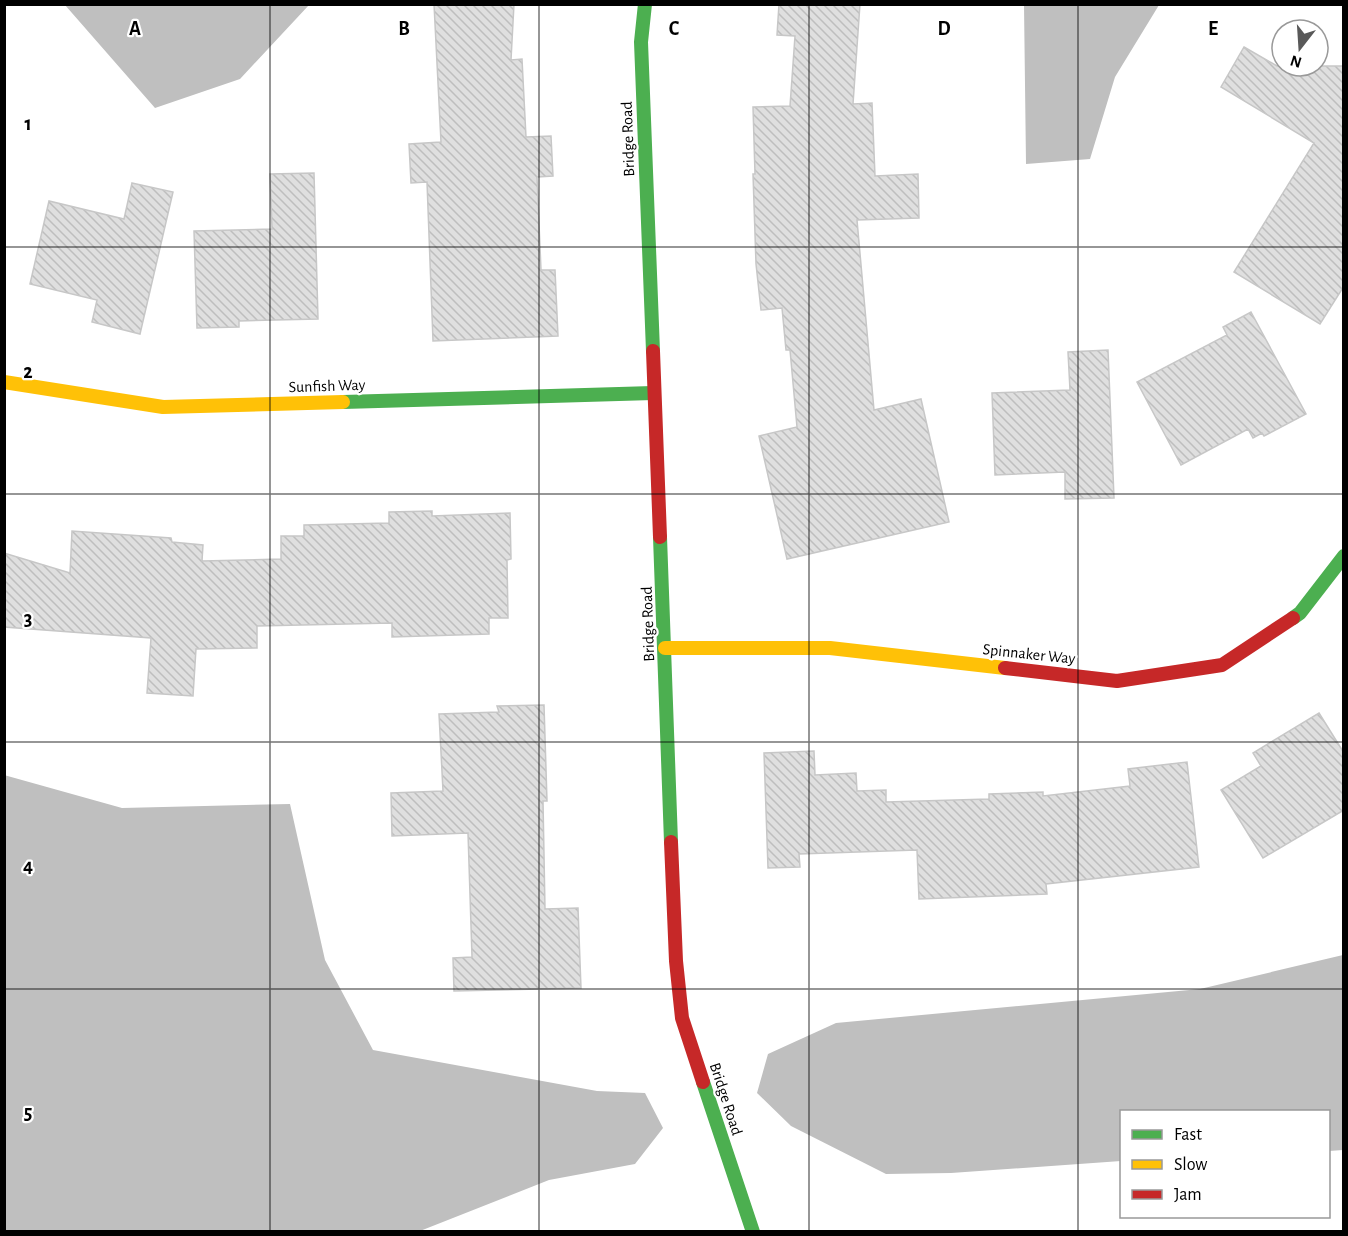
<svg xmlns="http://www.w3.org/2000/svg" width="1348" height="1236" font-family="'Alegreya Sans',sans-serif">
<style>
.water{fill:#bfbfbf}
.building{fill:url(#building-back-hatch);stroke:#c7c7c7;stroke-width:1.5}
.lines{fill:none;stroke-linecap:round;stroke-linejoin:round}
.fast{stroke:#4caf50;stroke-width:14}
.slow{stroke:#ffc107;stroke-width:14}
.jam{stroke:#c62828;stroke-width:14}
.grid{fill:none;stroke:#000;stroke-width:1.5;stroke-opacity:0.55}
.labels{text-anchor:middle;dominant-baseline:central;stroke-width:4.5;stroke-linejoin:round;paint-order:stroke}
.street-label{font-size:16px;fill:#000;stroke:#fff}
.grid-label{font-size:20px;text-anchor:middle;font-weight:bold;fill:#000;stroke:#fff;stroke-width:4.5;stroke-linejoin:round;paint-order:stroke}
</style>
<defs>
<pattern id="building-back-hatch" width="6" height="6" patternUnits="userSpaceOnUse" patternTransform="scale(1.5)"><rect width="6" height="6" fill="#dfdfdf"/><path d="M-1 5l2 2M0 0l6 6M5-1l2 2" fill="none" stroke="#bebebe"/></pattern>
</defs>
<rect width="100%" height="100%" fill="#fff"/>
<path class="water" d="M 65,5 L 309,5 L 240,79 L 155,108 Z
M 1024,5 L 1159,5 L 1115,77 L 1090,159 L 1026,164 Z
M 4,775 L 122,808 L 290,804 L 325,960 L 373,1050 L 597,1091 L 645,1093 L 663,1128 L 635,1164 L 549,1180 L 420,1231 L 5,1231 Z
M 1343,955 L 1343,1150 L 1329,1151 L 1328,1112 L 1122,1112 L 1121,1161 L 951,1173 L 886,1174 L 791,1126 L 757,1093 L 768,1054 L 836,1023 L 1200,989 Z"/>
<path class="building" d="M 434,4 L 514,4 L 511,60 L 522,59 L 526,137 L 551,136 L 553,176 L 537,177 L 541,270 L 555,270 L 558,336 L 433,341 L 427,182 L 411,183 L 409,144 L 441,142 Z
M 779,4 L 860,4 L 853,104 L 872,103 L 875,176 L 918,174 L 919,218 L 857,220 L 874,410 L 921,399 L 949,522 L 787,559 L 759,436 L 797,427 L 790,350 L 786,350 L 782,308 L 761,310 L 756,264 L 753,174 L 755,174 L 753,107 L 790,106 L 795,36 L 777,35 Z
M 1244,47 L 1277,66 L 1344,66 L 1344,286 L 1320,324 L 1234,272 L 1314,143 L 1221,87 Z
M 314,173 L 318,319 L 239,321 L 239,327 L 197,328 L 194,231 L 272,229 L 270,174 Z
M 132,183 L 173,192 L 140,334 L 92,322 L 97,300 L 30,284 L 49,201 L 124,219 Z
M 1251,312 L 1306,414 L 1264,436 L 1262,433 L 1253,438 L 1248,429 L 1181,465 L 1137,382 L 1227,335 L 1223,327 Z
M 1108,350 L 1114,498 L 1065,499 L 1065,472 L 995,475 L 992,393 L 1070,390 L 1068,352 Z
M 432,511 L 432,516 L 510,513 L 511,559 L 507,560 L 508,618 L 489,618 L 489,634 L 392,637 L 392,623 L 257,626 L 257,648 L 196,649 L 193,696 L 147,693 L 151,638 L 4,627 L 4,553 L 70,573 L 72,531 L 171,538 L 172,542 L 203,545 L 202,561 L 281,559 L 281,536 L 304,536 L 304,525 L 389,523 L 389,512 Z
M 544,705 L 547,801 L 543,801 L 545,909 L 578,908 L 581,988 L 454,991 L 453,958 L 472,957 L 468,833 L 392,836 L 391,793 L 443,791 L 439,714 L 499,712 L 497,706 Z
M 1319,713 L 1344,753 L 1344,810 L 1263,858 L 1221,790 L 1261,766 L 1253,753 Z
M 814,751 L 815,775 L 856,773 L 857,791 L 886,790 L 886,802 L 989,799 L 989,794 L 1043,792 L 1043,796 L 1130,786 L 1128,769 L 1187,762 L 1199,867 L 1046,884 L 1047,894 L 919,899 L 917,850 L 799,854 L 800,867 L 768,868 L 764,753 Z"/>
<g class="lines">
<path class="fast" d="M 645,4 L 641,42 L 653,351
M 343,402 L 653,393
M 660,537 L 671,842
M 1293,618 L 1300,613 L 1344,556
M 703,1082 L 753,1232"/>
<path class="slow" d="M 4,382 L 163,407 L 343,402
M 665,648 L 830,648 L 1005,668"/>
<path class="jam" d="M 653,351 L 660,537
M 1005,668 L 1117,681 L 1222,665 L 1293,618
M 671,842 L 676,961 L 682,1018 L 703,1082"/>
</g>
<path class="grid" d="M 270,4 L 270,1232M 539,4 L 539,1232M 809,4 L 809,1232M 1078,4 L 1078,1232M 4,247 L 1344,247M 4,494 L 1344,494M 4,742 L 1344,742M 4,989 L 1344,989"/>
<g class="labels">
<g class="street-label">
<text transform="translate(628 139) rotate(-92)">Bridge Road</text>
<text transform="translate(327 386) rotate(-2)">Sunfish Way</text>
<text transform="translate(648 624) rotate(-92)">Bridge Road</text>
<text transform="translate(1029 654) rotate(6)">Spinnaker Way</text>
<text transform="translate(726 1099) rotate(72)">Bridge Road</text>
</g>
</g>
<g class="grid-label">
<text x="135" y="35">A</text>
<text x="404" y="35">B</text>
<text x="674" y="35">C</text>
<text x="944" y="35">D</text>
<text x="1213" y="35">E</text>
<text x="28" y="130">1</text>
<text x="28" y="378">2</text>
<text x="28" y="625">3</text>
<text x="28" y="872">4</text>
<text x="28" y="1119">5</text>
</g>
<rect width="1348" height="1236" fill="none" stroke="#000000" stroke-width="12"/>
<rect x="1120" y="1110" width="210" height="108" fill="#ffffff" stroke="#999999" stroke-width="1.5"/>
<rect x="1132" y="1130" width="30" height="9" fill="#4caf50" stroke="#999999" stroke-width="1.5"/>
<text x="1174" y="1140" font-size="18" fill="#000000">Fast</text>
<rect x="1132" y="1160" width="30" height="9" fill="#ffc107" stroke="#999999" stroke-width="1.5"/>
<text x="1174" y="1170" font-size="18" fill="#000000">Slow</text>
<rect x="1132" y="1190" width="30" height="9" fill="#c62828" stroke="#999999" stroke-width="1.5"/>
<text x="1174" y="1200" font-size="18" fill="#000000">Jam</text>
<g transform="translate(1300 48) rotate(197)"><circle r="28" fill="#ffffff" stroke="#999999" stroke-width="1.5"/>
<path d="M0-4.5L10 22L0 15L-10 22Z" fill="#595959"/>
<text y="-9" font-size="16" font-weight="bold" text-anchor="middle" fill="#000000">N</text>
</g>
</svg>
